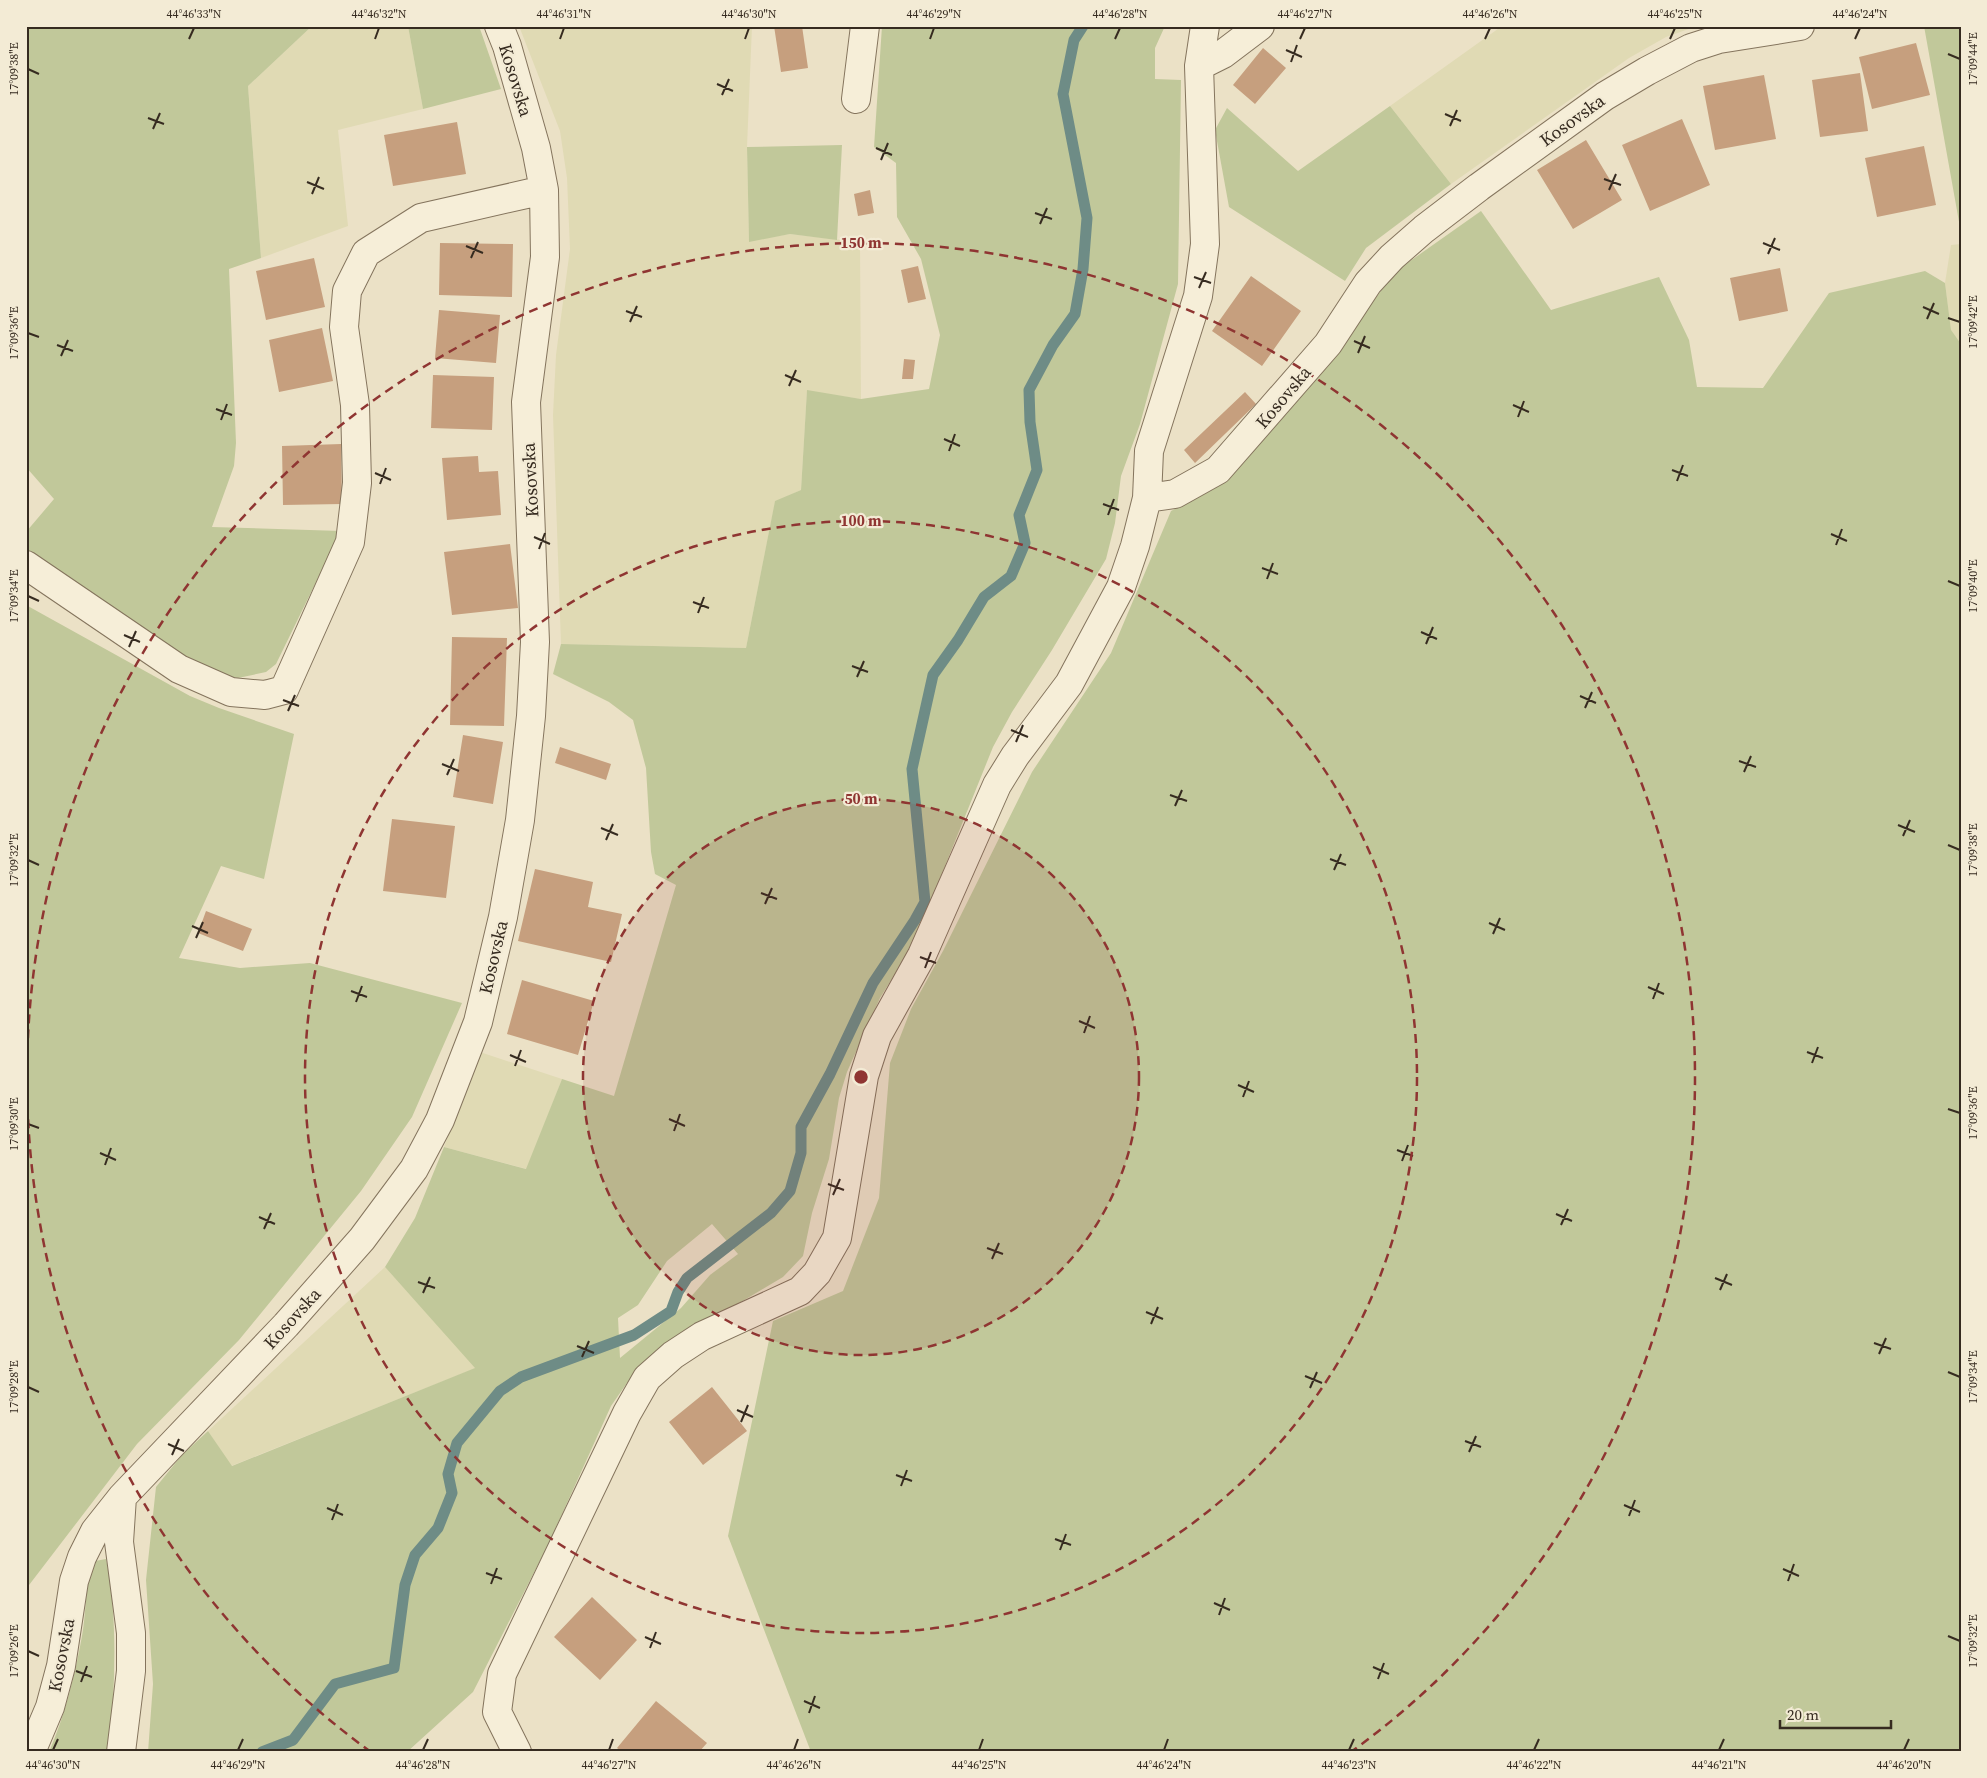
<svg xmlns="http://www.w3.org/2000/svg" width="1987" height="1778" font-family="'Source Serif 4',serif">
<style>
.farmland{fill:#e0dab4}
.green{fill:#c1c89a;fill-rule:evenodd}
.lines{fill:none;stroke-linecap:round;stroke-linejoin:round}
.stream{stroke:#6e8c86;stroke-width:11}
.building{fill:#c69f7e}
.street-casing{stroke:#84745d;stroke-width:30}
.street{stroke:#f6eed8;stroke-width:28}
.ticks{fill:none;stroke:#362b20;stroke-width:2}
.ring{fill:none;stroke:#8f3532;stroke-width:2.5;stroke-dasharray:9 6}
.labels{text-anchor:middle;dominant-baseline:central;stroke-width:4.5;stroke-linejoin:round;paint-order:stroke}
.street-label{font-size:18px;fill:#362b20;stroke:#f3ebd5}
.centre{fill:#8f3532;stroke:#f3ebd5;stroke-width:2.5}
.ring-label{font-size:15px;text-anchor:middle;font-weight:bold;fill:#8f3532;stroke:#f3ebd5;stroke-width:4.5;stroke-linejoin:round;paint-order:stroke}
.neatline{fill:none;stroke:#362b20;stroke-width:2}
.ticks-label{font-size:12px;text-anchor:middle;fill:#362b20}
</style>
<rect width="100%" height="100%" fill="#ebe1c6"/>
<path class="farmland" d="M 312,26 L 408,26 L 423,109 L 338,130 L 348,226 L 261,258 L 248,86 Z
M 519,26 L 752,26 L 747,147 L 749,241 L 790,234 L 860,242 L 861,399 L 807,391 L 801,490 L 775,502 L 746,648 L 561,644 L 553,415 L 556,355 L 570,249 L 567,178 L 560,131 Z
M 1502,26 L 1697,26 L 1666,37 L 1629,58 L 1451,184 L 1390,106 Z
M 1961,244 L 1961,344 L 1951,331 L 1945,283 L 1951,245 Z
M 480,1052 L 562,1079 L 527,1169 L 444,1147 Z
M 385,1267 L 476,1368 L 231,1466 L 208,1431 Z"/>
<path class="green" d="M 26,26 L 312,26 L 248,86 L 261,258 L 229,269 L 236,443 L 234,466 L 212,527 L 341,531 L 276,664 L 266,672 L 238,678 L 223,676 L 183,658 L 26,551 L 26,532 L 54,499 L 26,467 Z
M 408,26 L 479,26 L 501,89 L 423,109 Z
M 882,26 L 1165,26 L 1155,48 L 1155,79 L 1181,80 L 1178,284 L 1140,424 L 1121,476 L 1115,523 L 1106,559 L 1052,650 L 1012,712 L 993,747 L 914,943 L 880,998 L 847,1072 L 839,1098 L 829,1159 L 812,1213 L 803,1256 L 783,1277 L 649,1357 L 629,1380 L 611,1406 L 548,1545 L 473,1692 L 407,1752 L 148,1752 L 153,1684 L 146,1580 L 156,1487 L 182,1455 L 208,1431 L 232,1466 L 475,1368 L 385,1267 L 415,1218 L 444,1147 L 526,1169 L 562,1079 L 614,1096 L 676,885 L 655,874 L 651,852 L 646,768 L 633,720 L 609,702 L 553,674 L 561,644 L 746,648 L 775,501 L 801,490 L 807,390 L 861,399 L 929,389 L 940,335 L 921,259 L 897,217 L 896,163 L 874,147 ZM 712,1224 L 738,1254 L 710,1275 L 681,1308 L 620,1358 L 618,1318 L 638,1305 L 667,1261 Z
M 1924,26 L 1961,26 L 1961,233 Z
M 1390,106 L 1451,184 L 1366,248 L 1345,281 L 1229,207 L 1215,130 L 1227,108 L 1298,171 Z
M 842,145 L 837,240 L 790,234 L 749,242 L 747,147 Z
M 1481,211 L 1551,310 L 1659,277 L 1689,340 L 1697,387 L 1763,388 L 1829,293 L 1925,271 L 1945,283 L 1951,330 L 1961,344 L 1961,1752 L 811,1752 L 728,1536 L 773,1321 L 843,1291 L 879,1198 L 890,1063 L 911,1009 L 943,951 L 1032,772 L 1111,653 L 1171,511 L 1210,491 L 1326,364 L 1396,271 Z
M 26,605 L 190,696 L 219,708 L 294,734 L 264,879 L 221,866 L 179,958 L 240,968 L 310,963 L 462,1003 L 412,1117 L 361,1191 L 239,1340 L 137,1444 L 26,1589 Z
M 106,1559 C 119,1622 114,1688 110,1752 L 49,1752 C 65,1715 75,1675 82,1636 C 87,1610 84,1585 95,1561 Z"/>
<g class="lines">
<path class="stream" d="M 262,1752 L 293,1740 L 335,1684 L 394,1668 L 405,1585 L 415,1555 L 438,1528 L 452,1493 L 448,1474 L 457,1443 L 500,1391 L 521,1377 L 634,1335 L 671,1311 L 678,1292 L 687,1278 L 771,1213 L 790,1191 L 801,1153 L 801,1127 L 830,1074 L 873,983 L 915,920 L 925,902 L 912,769 L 933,675 L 958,640 L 984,597 L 1011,576 L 1025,543 L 1019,515 L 1037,470 L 1030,422 L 1029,390 L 1053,345 L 1075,314 L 1083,269 L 1087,218 L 1063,94 L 1074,40 L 1083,26"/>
</g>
<path class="building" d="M 774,26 L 802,26 L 808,68 L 781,72 Z
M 1916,43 L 1930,95 L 1872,109 L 1859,57 Z
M 1263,48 L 1286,68 L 1255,104 L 1233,85 Z
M 1860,73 L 1868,131 L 1820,137 L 1812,80 Z
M 1764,75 L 1776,139 L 1715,150 L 1703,86 Z
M 1682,119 L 1710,185 L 1650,211 L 1622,145 Z
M 457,122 L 466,174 L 393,186 L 384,135 Z
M 1586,140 L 1622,200 L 1573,229 L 1537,170 Z
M 1924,146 L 1936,205 L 1877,217 L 1865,158 Z
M 870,190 L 874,213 L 858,216 L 854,194 Z
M 440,243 L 513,244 L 512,297 L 439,295 Z
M 314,258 L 325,307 L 266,320 L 256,271 Z
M 918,266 L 926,299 L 908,303 L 901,270 Z
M 1780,268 L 1788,311 L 1739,321 L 1730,278 Z
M 1251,276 L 1301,311 L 1262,366 L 1212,331 Z
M 439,310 L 500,315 L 496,363 L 435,358 Z
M 322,328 L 333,381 L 279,392 L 269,340 Z
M 904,359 L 915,360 L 913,379 L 902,379 Z
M 433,375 L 494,377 L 492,430 L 431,428 Z
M 1245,392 L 1256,404 L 1195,463 L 1184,450 Z
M 341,444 L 342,504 L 283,505 L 282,446 Z
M 478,456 L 479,472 L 498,471 L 501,515 L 447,520 L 442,458 Z
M 510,544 L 518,608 L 452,615 L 444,552 Z
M 452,637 L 507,638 L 504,726 L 450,725 Z
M 463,735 L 503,742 L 493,804 L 453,797 Z
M 560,747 L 611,764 L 606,780 L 555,763 Z
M 392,819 L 455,826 L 446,898 L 383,891 Z
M 535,869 L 593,882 L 588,907 L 622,914 L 611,962 L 518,941 Z
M 206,911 L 252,929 L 243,951 L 198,933 Z
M 522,980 L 594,1001 L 578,1055 L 507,1034 Z
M 712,1387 L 747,1431 L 703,1465 L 669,1422 Z
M 592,1597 L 637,1640 L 600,1680 L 554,1637 Z
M 656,1701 L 707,1743 L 699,1752 L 622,1752 L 617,1748 Z"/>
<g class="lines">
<g class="street-casing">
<path id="street" d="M 1199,66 L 1223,54 L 1260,26
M 856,99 L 865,26
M 1147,498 L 1175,494 L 1218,470 L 1328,344 L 1368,283 L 1392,257 L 1424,229 L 1479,187 L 1605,96 L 1647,71 L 1691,48 L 1719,39 L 1800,26
M 26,565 L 179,669 L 231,692 L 265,695 L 284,690 L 350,542 L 357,483 L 355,405 L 344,327 L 347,291 L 366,253 L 421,218 L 544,190
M 31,1752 L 50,1707 L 61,1666 L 74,1581 L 82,1557 L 95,1531 L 122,1497 L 286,1325 L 362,1239 L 414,1169 L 440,1120 L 478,1022 L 503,917 L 520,820 L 531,716 L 535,642 L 526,402 L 545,257 L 544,190 L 536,148 L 507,46 L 499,26
M 121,1752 L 131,1671 L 131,1633 L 119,1542 L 122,1497
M 517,1752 L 497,1712 L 502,1674 L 627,1413 L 647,1378 L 673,1355 L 702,1336 L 800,1291 L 817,1273 L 837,1238 L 864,1076 L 877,1036 L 922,955 L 997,785 L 1015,756 L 1069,684 L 1121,587 L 1135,546 L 1147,498 L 1149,451 L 1198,296 L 1205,244 L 1199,66 L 1205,26"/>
</g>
<use href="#street" class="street"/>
</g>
<path class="ticks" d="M 189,39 L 194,28M 375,39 L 379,28M 560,39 L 564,28M 745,39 L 749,28M 930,39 L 934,28M 1115,39 L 1120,28M 1300,39 L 1305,28M 1485,39 L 1490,28M 1670,39 L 1675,28M 1855,39 L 1860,28M 1286,50 L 1302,57M 1948,54 L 1960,59M 1291,62 L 1297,45M 28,69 L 39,74M 717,84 L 733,91M 722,95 L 729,79M 1445,114 L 1461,121M 148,118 L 164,124M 1450,126 L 1457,110M 153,129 L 160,113M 876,148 L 892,155M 881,160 L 888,143M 1604,179 L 1621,185M 307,182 L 324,189M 1609,190 L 1616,174M 312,194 L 319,177M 1035,213 L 1052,219M 1040,224 L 1047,208M 1763,243 L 1780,250M 466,246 L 483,253M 1768,254 L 1775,238M 471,258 L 478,242M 1194,277 L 1211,283M 1199,288 L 1206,272M 1923,307 L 1939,314M 626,311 L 642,317M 1948,318 L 1960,322M 1927,319 L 1934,303M 630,322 L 637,306M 28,333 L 39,337M 1354,341 L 1370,348M 57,345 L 73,351M 1358,353 L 1365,336M 61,356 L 68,340M 785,375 L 801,382M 789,386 L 796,370M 1513,405 L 1529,412M 216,409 L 232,415M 1518,417 L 1524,401M 221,420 L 227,404M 944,439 L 960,446M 949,451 L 955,434M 1672,470 L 1688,476M 375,473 L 391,480M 1677,481 L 1683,465M 380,484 L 386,468M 1103,504 L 1119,510M 1108,515 L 1114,499M 1831,534 L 1847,541M 534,537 L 550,544M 1836,545 L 1842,529M 539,549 L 545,533M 1262,568 L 1278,574M 1267,579 L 1273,563M 1948,581 L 1960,586M 28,596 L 39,601M 693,602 L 709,608M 698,613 L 704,597M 1421,632 L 1437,639M 124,635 L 140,642M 1426,644 L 1433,627M 129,647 L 136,631M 852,666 L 868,672M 857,677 L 864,661M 1580,696 L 1596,703M 283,700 L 299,706M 1585,708 L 1592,692M 288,711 L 295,695M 1011,730 L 1028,737M 1016,742 L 1023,725M 1739,761 L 1756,767M 442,764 L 459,771M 1744,772 L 1751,756M 447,775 L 454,759M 1170,795 L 1187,801M 1175,806 L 1182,790M 1898,825 L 1915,832M 601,828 L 618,835M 1903,836 L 1910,820M 606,840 L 613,824M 1948,845 L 1960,850M 1330,859 L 1346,865M 28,860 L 39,865M 1334,870 L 1341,854M 761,893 L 777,899M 765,904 L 772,888M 1489,923 L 1505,930M 192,926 L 208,933M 1493,934 L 1500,918M 196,938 L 203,922M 920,957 L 936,963M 925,968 L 931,952M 1648,987 L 1664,994M 351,991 L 367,997M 1653,999 L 1659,983M 356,1002 L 362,986M 1079,1021 L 1095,1028M 1084,1033 L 1090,1016M 1807,1052 L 1823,1058M 510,1055 L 526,1062M 1812,1063 L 1818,1047M 515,1066 L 521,1050M 1238,1085 L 1254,1092M 1243,1097 L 1249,1081M 1948,1109 L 1960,1113M 669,1119 L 685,1126M 28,1124 L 39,1128M 674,1131 L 680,1114M 1397,1150 L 1413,1156M 100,1153 L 116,1160M 1402,1161 L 1408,1145M 105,1165 L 111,1148M 828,1184 L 844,1190M 833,1195 L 840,1179M 1556,1214 L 1572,1221M 259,1217 L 275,1224M 1561,1225 L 1568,1209M 264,1229 L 271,1213M 987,1248 L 1003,1254M 992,1259 L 999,1243M 1715,1278 L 1732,1285M 418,1282 L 435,1288M 1720,1290 L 1727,1274M 423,1293 L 430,1277M 1146,1312 L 1163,1319M 1151,1324 L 1158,1307M 1874,1343 L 1891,1349M 577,1346 L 594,1353M 1879,1354 L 1886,1338M 582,1357 L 589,1341M 1948,1372 L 1960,1377M 1305,1376 L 1322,1383M 28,1387 L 39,1392M 1310,1388 L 1317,1372M 737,1410 L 753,1417M 741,1422 L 748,1405M 1465,1441 L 1481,1447M 168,1444 L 184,1451M 1469,1452 L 1476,1436M 172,1455 L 179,1439M 896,1475 L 912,1481M 901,1486 L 907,1470M 1624,1505 L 1640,1512M 327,1508 L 343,1515M 1629,1516 L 1635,1500M 332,1520 L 338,1504M 1055,1539 L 1071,1545M 1060,1550 L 1066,1534M 1783,1569 L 1799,1576M 486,1573 L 502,1579M 1788,1581 L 1794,1564M 491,1584 L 497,1568M 1214,1603 L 1230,1610M 1219,1615 L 1225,1598M 1948,1636 L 1960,1641M 645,1637 L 661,1644M 650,1648 L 656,1632M 28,1651 L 39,1656M 1373,1667 L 1389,1674M 76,1671 L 92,1677M 1378,1679 L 1384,1663M 81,1682 L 87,1666M 804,1701 L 820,1708M 809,1713 L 815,1696M 53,1750 L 58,1739M 238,1750 L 243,1739M 423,1750 L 428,1739M 609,1750 L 613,1739M 794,1750 L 798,1739M 979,1750 L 983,1739M 1164,1750 L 1168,1739M 1349,1750 L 1354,1739M 1534,1750 L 1539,1739M 1719,1750 L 1724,1739M 1904,1750 L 1909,1739"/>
<circle cx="861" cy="1077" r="278" fill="#8f3532" fill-opacity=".12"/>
<g class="ring">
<circle cx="861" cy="1077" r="278"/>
<circle cx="861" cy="1077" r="556"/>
<path d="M371 1752A834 834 0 1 1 1351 1752"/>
</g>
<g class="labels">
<g class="street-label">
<text transform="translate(516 80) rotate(73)">Kosovska</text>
<text transform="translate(1572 120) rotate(-36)">Kosovska</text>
<text transform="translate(1283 397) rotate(-50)">Kosovska</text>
<text transform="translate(530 480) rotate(-93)">Kosovska</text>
<text transform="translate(493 957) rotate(-77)">Kosovska</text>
<text transform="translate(292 1318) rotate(-48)">Kosovska</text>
<text transform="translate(61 1655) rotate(-79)">Kosovska</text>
</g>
</g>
<circle cx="861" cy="1077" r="8" class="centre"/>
<g class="ring-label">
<text x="861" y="248">150 m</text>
<text x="861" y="526">100 m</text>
<text x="861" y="804">50 m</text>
</g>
<rect width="1987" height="1778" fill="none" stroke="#f3ebd5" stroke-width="55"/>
<path d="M1780 1720v8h111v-8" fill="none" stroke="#362b20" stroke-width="2.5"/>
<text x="1787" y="1720" font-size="15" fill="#362b20" stroke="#f3ebd5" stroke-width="4" paint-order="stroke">20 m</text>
<rect x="28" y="28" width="1932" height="1722" class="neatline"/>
<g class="ticks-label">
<text x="194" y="18">44°46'33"N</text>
<text x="379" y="18">44°46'32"N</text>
<text x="564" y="18">44°46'31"N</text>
<text x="749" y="18">44°46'30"N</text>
<text x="934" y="18">44°46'29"N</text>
<text x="1120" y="18">44°46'28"N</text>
<text x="1305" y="18">44°46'27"N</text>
<text x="1490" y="18">44°46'26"N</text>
<text x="1675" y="18">44°46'25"N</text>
<text x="1860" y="18">44°46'24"N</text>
<text transform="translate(1973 59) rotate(-90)" y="4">17°09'44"E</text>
<text transform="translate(14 69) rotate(-90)" y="4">17°09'38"E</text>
<text transform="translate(1973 322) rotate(-90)" y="4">17°09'42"E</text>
<text transform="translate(14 333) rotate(-90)" y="4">17°09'36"E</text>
<text transform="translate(1973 586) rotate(-90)" y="4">17°09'40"E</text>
<text transform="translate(14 596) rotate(-90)" y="4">17°09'34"E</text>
<text transform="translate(1973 850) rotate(-90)" y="4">17°09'38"E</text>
<text transform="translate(14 860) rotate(-90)" y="4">17°09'32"E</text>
<text transform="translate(1973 1113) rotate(-90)" y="4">17°09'36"E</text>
<text transform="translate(14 1124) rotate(-90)" y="4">17°09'30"E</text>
<text transform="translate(1973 1377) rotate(-90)" y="4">17°09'34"E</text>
<text transform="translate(14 1387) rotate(-90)" y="4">17°09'28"E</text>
<text transform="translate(1973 1641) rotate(-90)" y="4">17°09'32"E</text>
<text transform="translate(14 1651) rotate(-90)" y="4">17°09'26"E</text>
<text x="53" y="1769">44°46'30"N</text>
<text x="238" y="1769">44°46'29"N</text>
<text x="423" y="1769">44°46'28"N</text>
<text x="609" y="1769">44°46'27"N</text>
<text x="794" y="1769">44°46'26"N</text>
<text x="979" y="1769">44°46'25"N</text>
<text x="1164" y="1769">44°46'24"N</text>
<text x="1349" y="1769">44°46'23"N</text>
<text x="1534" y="1769">44°46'22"N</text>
<text x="1719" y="1769">44°46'21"N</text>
<text x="1904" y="1769">44°46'20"N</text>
</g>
</svg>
